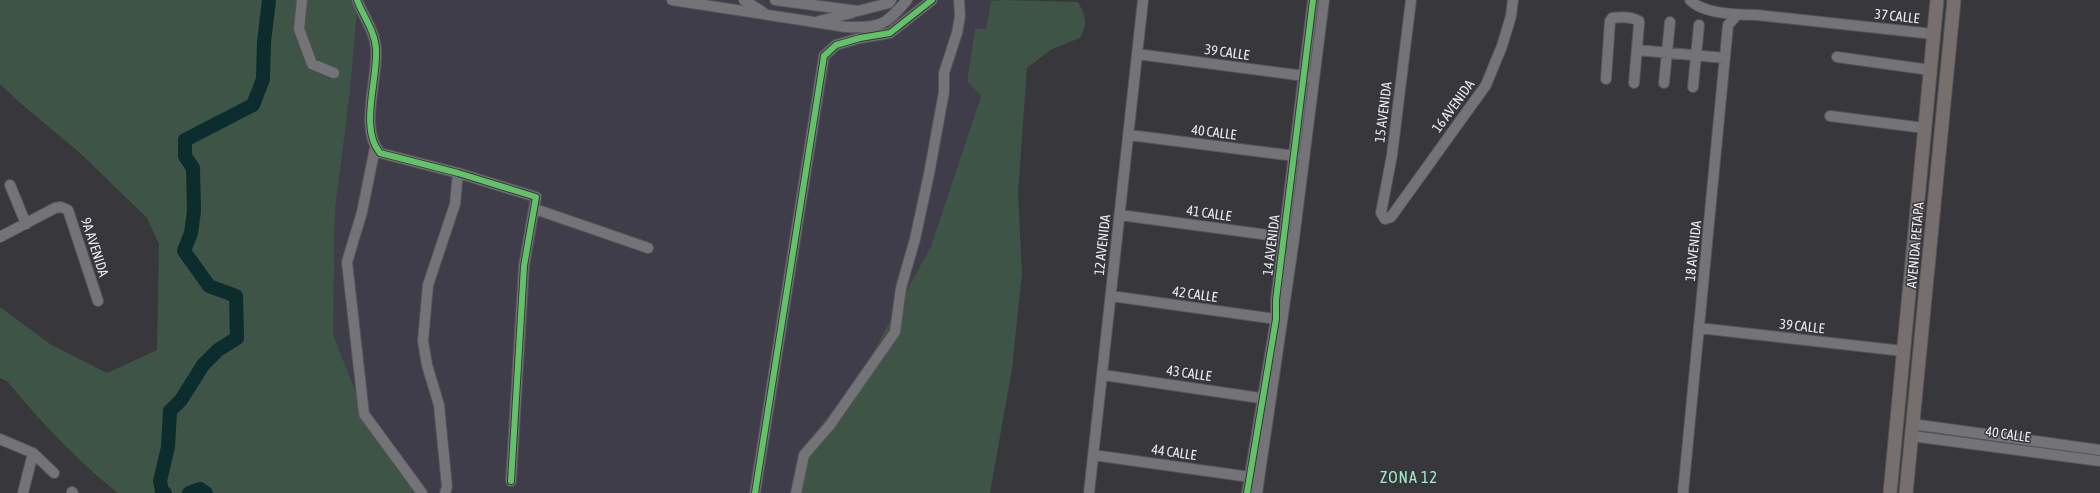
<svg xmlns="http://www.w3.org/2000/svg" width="2100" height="493" font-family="'Asap Condensed',sans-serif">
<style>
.built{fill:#3e3d49}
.green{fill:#3e5446}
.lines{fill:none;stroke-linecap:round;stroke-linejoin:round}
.river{stroke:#0c2c2d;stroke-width:14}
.minor-casing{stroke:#545459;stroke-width:12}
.major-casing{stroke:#545459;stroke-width:15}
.minor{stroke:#747478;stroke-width:10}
.major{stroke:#776f6d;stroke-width:13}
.cycleway-casing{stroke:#36363d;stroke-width:8}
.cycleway{stroke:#61c268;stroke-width:6}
.labels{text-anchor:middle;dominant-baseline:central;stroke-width:3;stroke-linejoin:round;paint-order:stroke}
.street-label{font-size:14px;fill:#ebebf0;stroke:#36363d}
.quarter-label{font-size:16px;letter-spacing:1px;fill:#9eecbf;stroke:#36363d}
</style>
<rect width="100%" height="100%" fill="#37373c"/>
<path class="built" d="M 358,0 L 1003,0 L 991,1 L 986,29 L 975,28 L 967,81 L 981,95 L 931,246 L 865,367 L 813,436 L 799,493 L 422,493 L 372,434 L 333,334 L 335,210 L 350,92 Z"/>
<path class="green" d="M 0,0 L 358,0 L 350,92 L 335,210 L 333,334 L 372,434 L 422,493 L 118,493 C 76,460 41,422 7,381 L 0,378 L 0,307 L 50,344 L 107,373 L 157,350 L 159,244 L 147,218 L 80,153 L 19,102 L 0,84 Z
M 1003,0 L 1078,2 C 1086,17 1088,22 1080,38 L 1052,49 L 1027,68 L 1018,194 L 1022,273 L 1012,369 L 990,493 L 799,493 L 813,436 L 865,367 L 931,246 L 981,96 L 967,81 L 975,28 L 986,29 L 991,1 Z"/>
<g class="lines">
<path class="river" d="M 165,493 L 162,491 L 160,481 L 168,447 L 170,411 L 181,400 L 203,365 L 218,350 L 237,338 L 236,296 L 209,286 L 184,251 L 191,233 L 194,211 L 193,168 L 185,156 L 185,140 L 253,105 L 263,79 L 264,42 L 269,0
M 189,493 L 200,489 L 206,493"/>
<g class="minor-casing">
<path id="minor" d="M 302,0 L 299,29 L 312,64 L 334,73
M 357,0 C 363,16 375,31 376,49 C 378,80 359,128 380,153 L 458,173 L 536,197 L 524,266 L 511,481
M 672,0 L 846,27 C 880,28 885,26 907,0
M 744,0 L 764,13
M 775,0 L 858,11 L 889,3 L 891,0
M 1411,0 L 1392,155 L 1381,213 L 1385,219 L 1391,217 L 1486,85 L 1502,46 L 1511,16 L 1513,0
M 1690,0 C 1703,14 1740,15 1757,15 L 1933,34
M 819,21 L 852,13
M 1637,50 L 1725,58
M 1137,54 L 1312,77
M 1837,57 L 1930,70
M 1606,79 L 1610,21 L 1612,18 C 1620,17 1632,17 1639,21 L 1639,24 L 1634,83
M 1664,83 L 1670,22
M 1693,87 L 1699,25
M 1830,116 L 1924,128
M 1129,135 L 1295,156
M 375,148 L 362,212 L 347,262 L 364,414 L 422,493
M 10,185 L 26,224
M 535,209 L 648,248
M 1120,215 L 1290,238
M 0,237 L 55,208 L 61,207 L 68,210 L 98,301
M 1111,296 L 1276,319
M 1699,328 L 1903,351
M 1103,375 L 1267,399
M 1912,424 L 2100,450
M 1912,436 L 2100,461
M 0,439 L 33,453 L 54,473
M 1093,455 L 1250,477
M 72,492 L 73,493
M 23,493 L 33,453
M 445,493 L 447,487 L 439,405 L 427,365 L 423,341 L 428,285 L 455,204 L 458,173
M 755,493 L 824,56 L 836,45 L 860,38 L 890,33 L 932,0
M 796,493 L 804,455 L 830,425 L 895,332 L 901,288 L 915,239 L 929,174 L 944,92 L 944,73 L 957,33 L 960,16 L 959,0
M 1089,493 L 1143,0
M 1247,493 L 1276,319 L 1276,300 L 1313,0
M 1257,493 L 1294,239 L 1324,0
M 1683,493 L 1728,25 L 1737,15"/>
</g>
<g class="major-casing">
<path id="major" d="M 1890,493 L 1937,0
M 1906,493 L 1954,0"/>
</g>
<use href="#minor" class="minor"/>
<use href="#major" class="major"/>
<g class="cycleway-casing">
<path id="cycleway" d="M 357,0 C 363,16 375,31 376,49 C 378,80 359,128 380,153 L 458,173 L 536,197 L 524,266 L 511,481
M 755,493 L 824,56 L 836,45 L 860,38 L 890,33 L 932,0
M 1247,493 L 1276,319 L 1276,300 L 1313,0"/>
</g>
<use href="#cycleway" class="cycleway"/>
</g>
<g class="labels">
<g class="street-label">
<text transform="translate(1897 16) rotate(6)">37 CALLE</text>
<text transform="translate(1227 52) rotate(8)">39 CALLE</text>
<text transform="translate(1453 106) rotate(-54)">16 AVENIDA</text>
<text transform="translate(1383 112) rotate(-83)">15 AVENIDA</text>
<text transform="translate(1214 132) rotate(7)">40 CALLE</text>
<text transform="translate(1209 213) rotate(8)">41 CALLE</text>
<text transform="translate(1102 245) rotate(-84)">12 AVENIDA</text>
<text transform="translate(1271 245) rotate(-83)">14 AVENIDA</text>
<text transform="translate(1915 245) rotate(-85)">AVENIDA PETAPA</text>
<text transform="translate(95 247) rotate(72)">9A AVENIDA</text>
<text transform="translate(1693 251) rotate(-84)">18 AVENIDA</text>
<text transform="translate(1195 294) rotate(8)">42 CALLE</text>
<text transform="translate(1802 326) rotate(6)">39 CALLE</text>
<text transform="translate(1189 373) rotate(8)">43 CALLE</text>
<text transform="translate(2008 434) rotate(8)">40 CALLE</text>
<text transform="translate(1174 452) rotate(8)">44 CALLE</text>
</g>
<g class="quarter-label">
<text x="1409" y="477">ZONA 12</text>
</g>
</g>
</svg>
